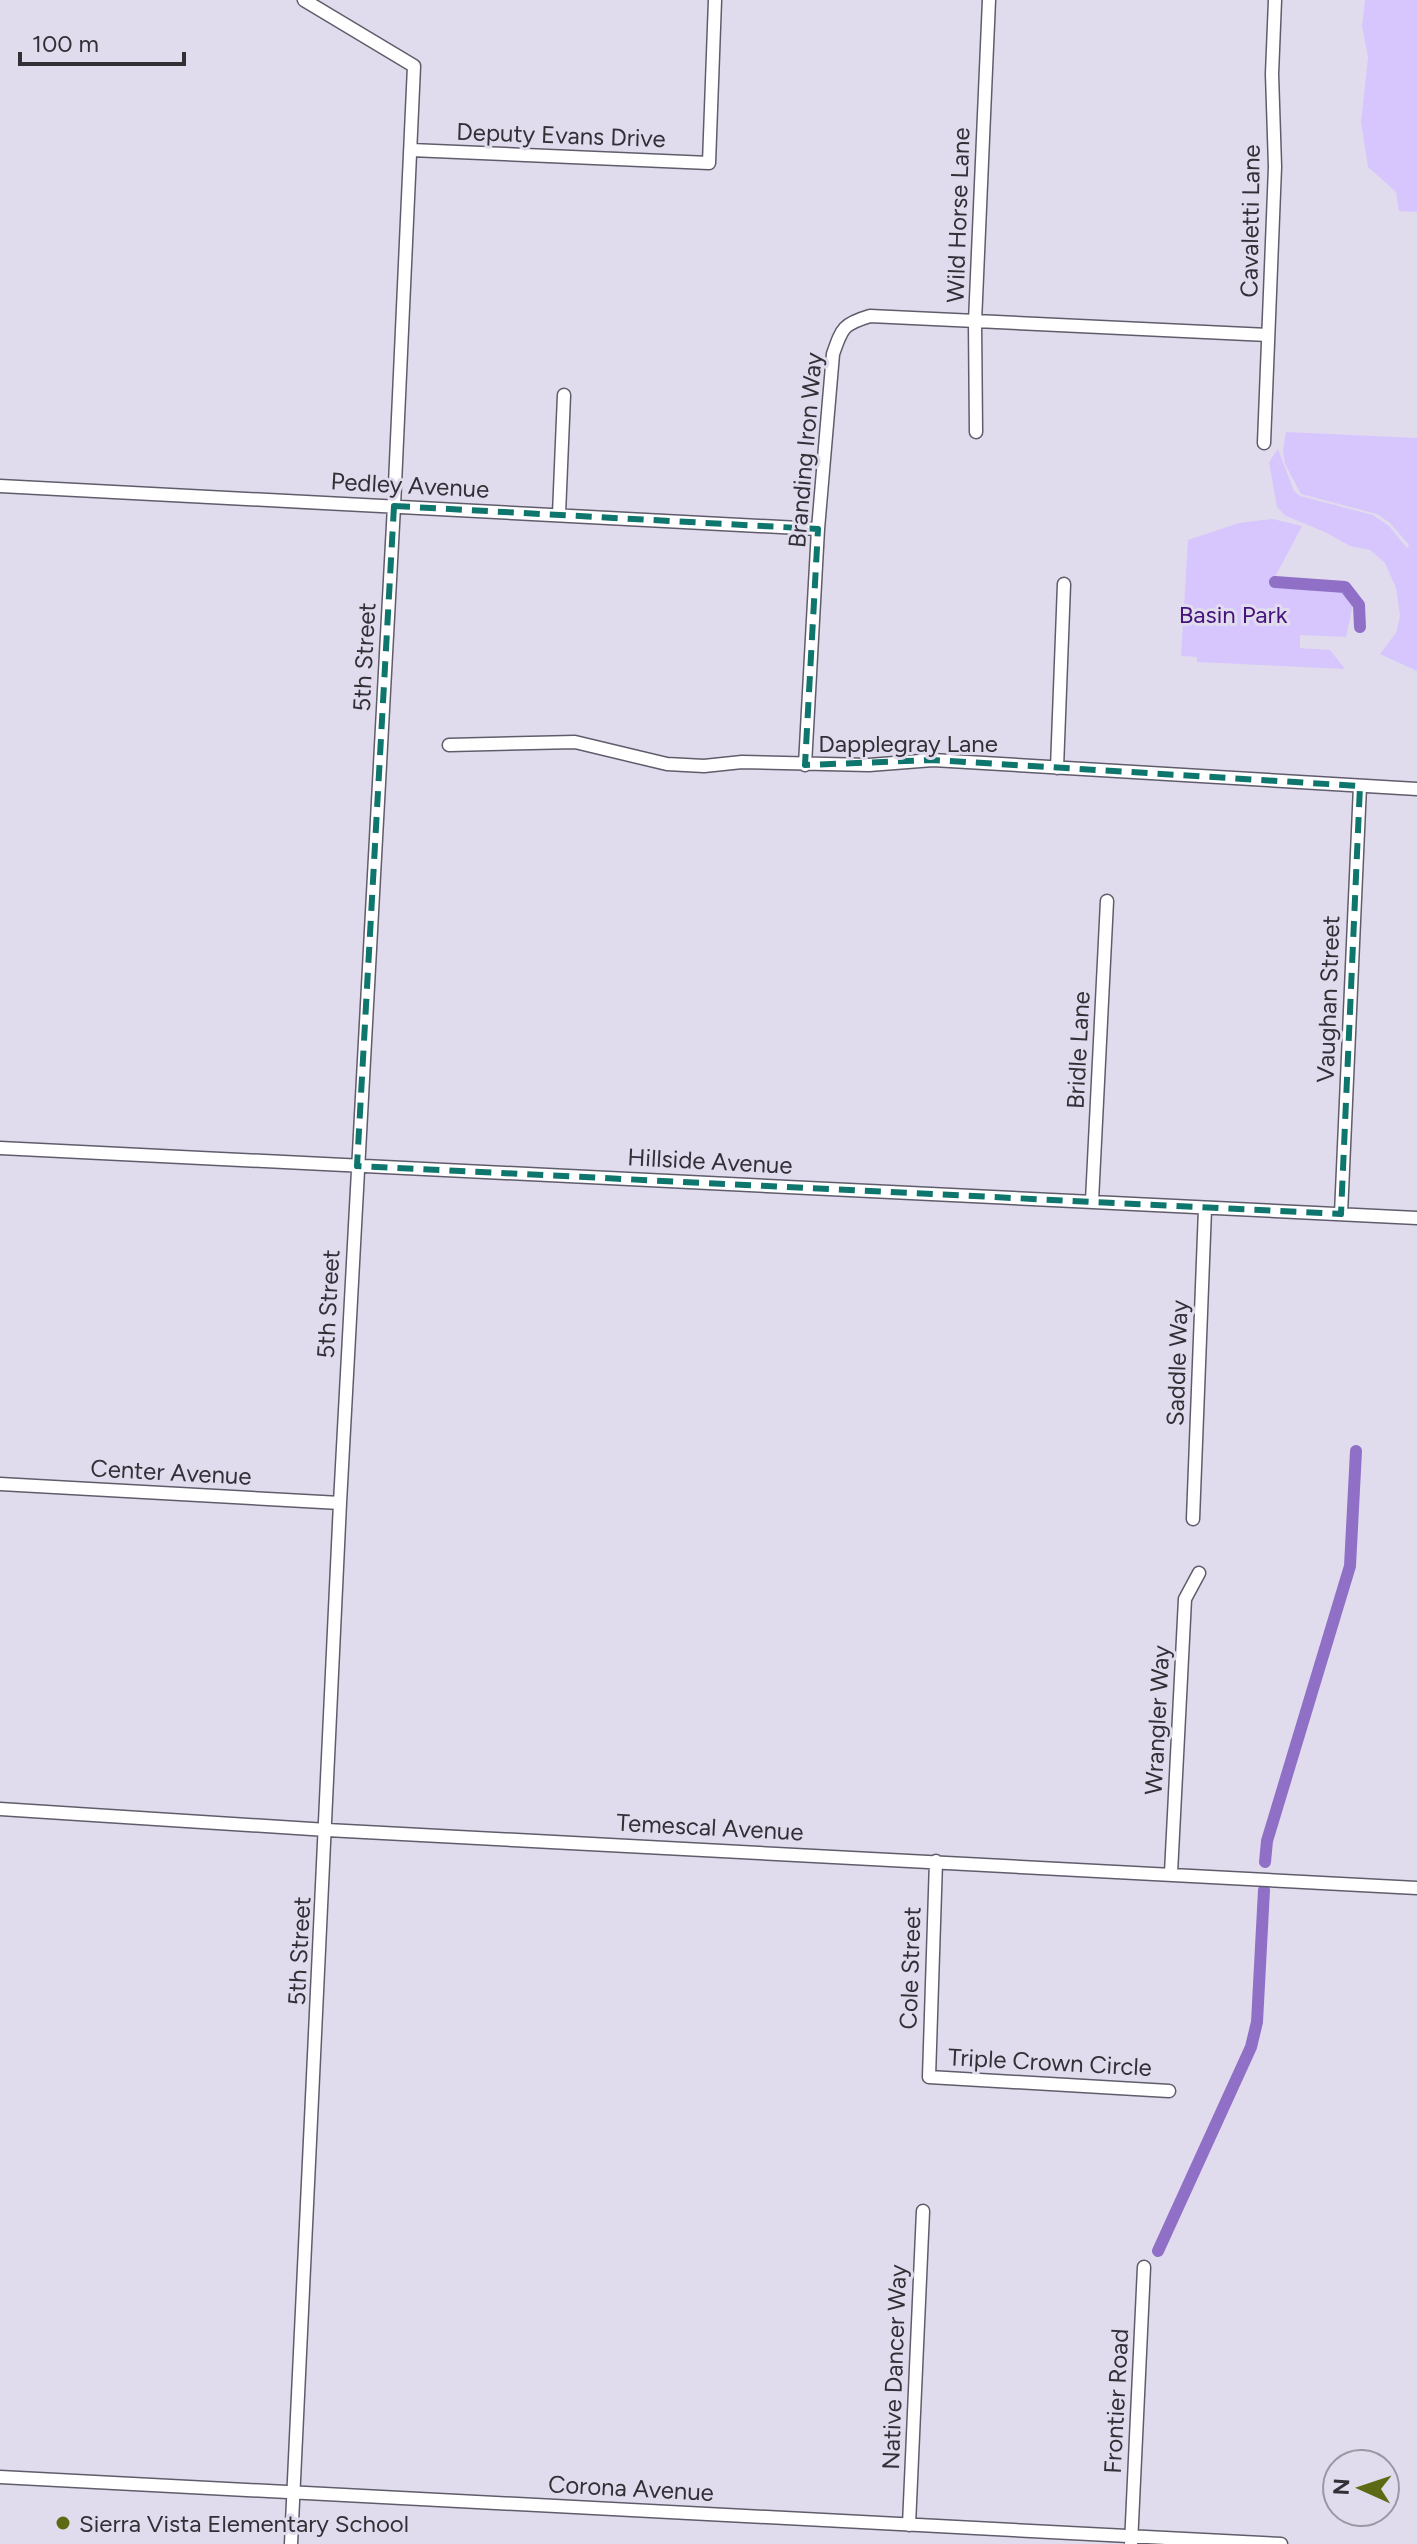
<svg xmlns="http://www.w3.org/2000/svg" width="1417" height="2544" font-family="Figtree,sans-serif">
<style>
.green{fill:#d7c6fd}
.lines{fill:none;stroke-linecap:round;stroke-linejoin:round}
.canal{stroke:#8f70c6;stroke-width:12}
.minor-casing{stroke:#615c6b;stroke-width:15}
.minor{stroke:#fff;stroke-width:12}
.marked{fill:none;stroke:#0f766e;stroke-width:6;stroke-dasharray:16 10;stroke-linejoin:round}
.poi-dot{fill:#5c6a14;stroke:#e1dced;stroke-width:3}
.labels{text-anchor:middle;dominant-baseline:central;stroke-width:6;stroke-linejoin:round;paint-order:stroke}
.street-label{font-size:24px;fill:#323037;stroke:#e1dced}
.park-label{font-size:24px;fill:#46137c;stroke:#e1dced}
.poi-label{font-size:24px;fill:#323037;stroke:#e1dced;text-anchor:start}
</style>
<rect width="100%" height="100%" fill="#e1dced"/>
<path class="green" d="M 1365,0 L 1417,0 L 1417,212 L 1399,211 L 1396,192 L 1368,167 L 1361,122 L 1368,57 L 1362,26 Z
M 1286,432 L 1417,438 L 1417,671 L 1380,654 L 1396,633 L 1400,616 L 1396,588 L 1385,563 L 1370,550 L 1350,546 L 1325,532 L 1286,516 L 1277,507 L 1269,462 L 1278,449 L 1294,491 L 1300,496 L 1373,515 L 1389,526 L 1407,548 L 1409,545 L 1390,523 L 1377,514 L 1301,494 L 1285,464 L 1283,450 Z
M 1273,519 L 1302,526 L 1272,583 L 1275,588 L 1340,591 L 1353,604 L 1346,637 L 1300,635 L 1300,648 L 1330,650 L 1345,669 L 1197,662 L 1197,657 L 1181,656 L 1188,540 L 1239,523 Z"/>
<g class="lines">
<path class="canal" d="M 1275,582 L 1345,587 L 1359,605 L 1360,627
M 1265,1862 L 1267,1841 L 1350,1566 L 1356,1451
M 1158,2251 L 1251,2047 L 1257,2022 L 1264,1890"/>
<g class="minor-casing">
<path id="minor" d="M 411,150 L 709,163 L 715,0
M 976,432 L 975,322 L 989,0
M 1264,443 L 1275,167 L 1272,74 L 1275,0
M 0,486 L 818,529
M 559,514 L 564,395
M 449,745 L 575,742 L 667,764 L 704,766 L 742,762 L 869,765 L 933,760 L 1417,789
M 805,765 L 818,529 L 833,354 C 842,328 843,324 870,316 L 1268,335
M 1057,768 L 1064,584
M 0,1148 L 1417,1218
M 1092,1201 L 1107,901
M 1341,1214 L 1360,786
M 0,1484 L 340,1503
M 1193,1519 L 1205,1209
M 0,1809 L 327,1830 L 1417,1888
M 936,1861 L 929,2077 L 1169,2091
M 1171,1873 L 1185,1599 L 1199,1573
M 0,2477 L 1281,2544
M 909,2525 L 923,2211
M 291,2544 L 340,1503 L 394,506 L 414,66 L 304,0
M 1131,2544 L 1144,2267"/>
</g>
<use href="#minor" class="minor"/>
</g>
<path class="marked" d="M 394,506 L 818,529 L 805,765 L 933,760 L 1360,786 L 1341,1214 L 357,1166 Z"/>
<circle class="poi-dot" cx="63" cy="2523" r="8"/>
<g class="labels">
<g class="street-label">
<text transform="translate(561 135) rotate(2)">Deputy Evans Drive</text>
<text transform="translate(958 215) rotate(-88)">Wild Horse Lane</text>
<text transform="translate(1250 221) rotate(-89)">Cavaletti Lane</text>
<text transform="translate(805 450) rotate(-85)">Branding Iron Way</text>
<text transform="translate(410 485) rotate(3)">Pedley Avenue</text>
<text transform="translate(364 657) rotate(-87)">5th Street</text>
<text x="908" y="743">Dapplegray Lane</text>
<text transform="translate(1328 999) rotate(-88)">Vaughan Street</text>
<text transform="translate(1078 1050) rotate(-87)">Bridle Lane</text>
<text transform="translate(710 1161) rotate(3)">Hillside Avenue</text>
<text transform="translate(328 1304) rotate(-87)">5th Street</text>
<text transform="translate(1177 1363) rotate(-88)">Saddle Way</text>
<text transform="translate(171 1472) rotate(3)">Center Avenue</text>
<text transform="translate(1157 1720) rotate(-87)">Wrangler Way</text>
<text transform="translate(710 1827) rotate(3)">Temescal Avenue</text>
<text transform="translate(299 1951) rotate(-87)">5th Street</text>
<text transform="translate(910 1968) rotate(-88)">Cole Street</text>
<text transform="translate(1050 2062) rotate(3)">Triple Crown Circle</text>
<text transform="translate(894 2367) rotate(-88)">Native Dancer Way</text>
<text transform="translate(1116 2401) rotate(-87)">Frontier Road</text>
<text transform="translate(631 2488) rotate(3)">Corona Avenue</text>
</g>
<g class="park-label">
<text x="1233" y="614">Basin Park</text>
</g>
<g class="poi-label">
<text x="79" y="2523">Sierra Vista Elementary School</text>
</g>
</g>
<g transform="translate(1361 2488) rotate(273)"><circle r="38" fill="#e1dced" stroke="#9b97a4" stroke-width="2"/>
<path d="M0-6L14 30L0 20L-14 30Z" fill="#5c6a14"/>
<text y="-12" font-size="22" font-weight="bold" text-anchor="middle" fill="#323037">N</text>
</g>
<path d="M20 52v12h164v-12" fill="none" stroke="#323037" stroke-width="4"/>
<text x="32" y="52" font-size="24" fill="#323037" stroke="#e1dced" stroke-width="6" paint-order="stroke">100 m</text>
</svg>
